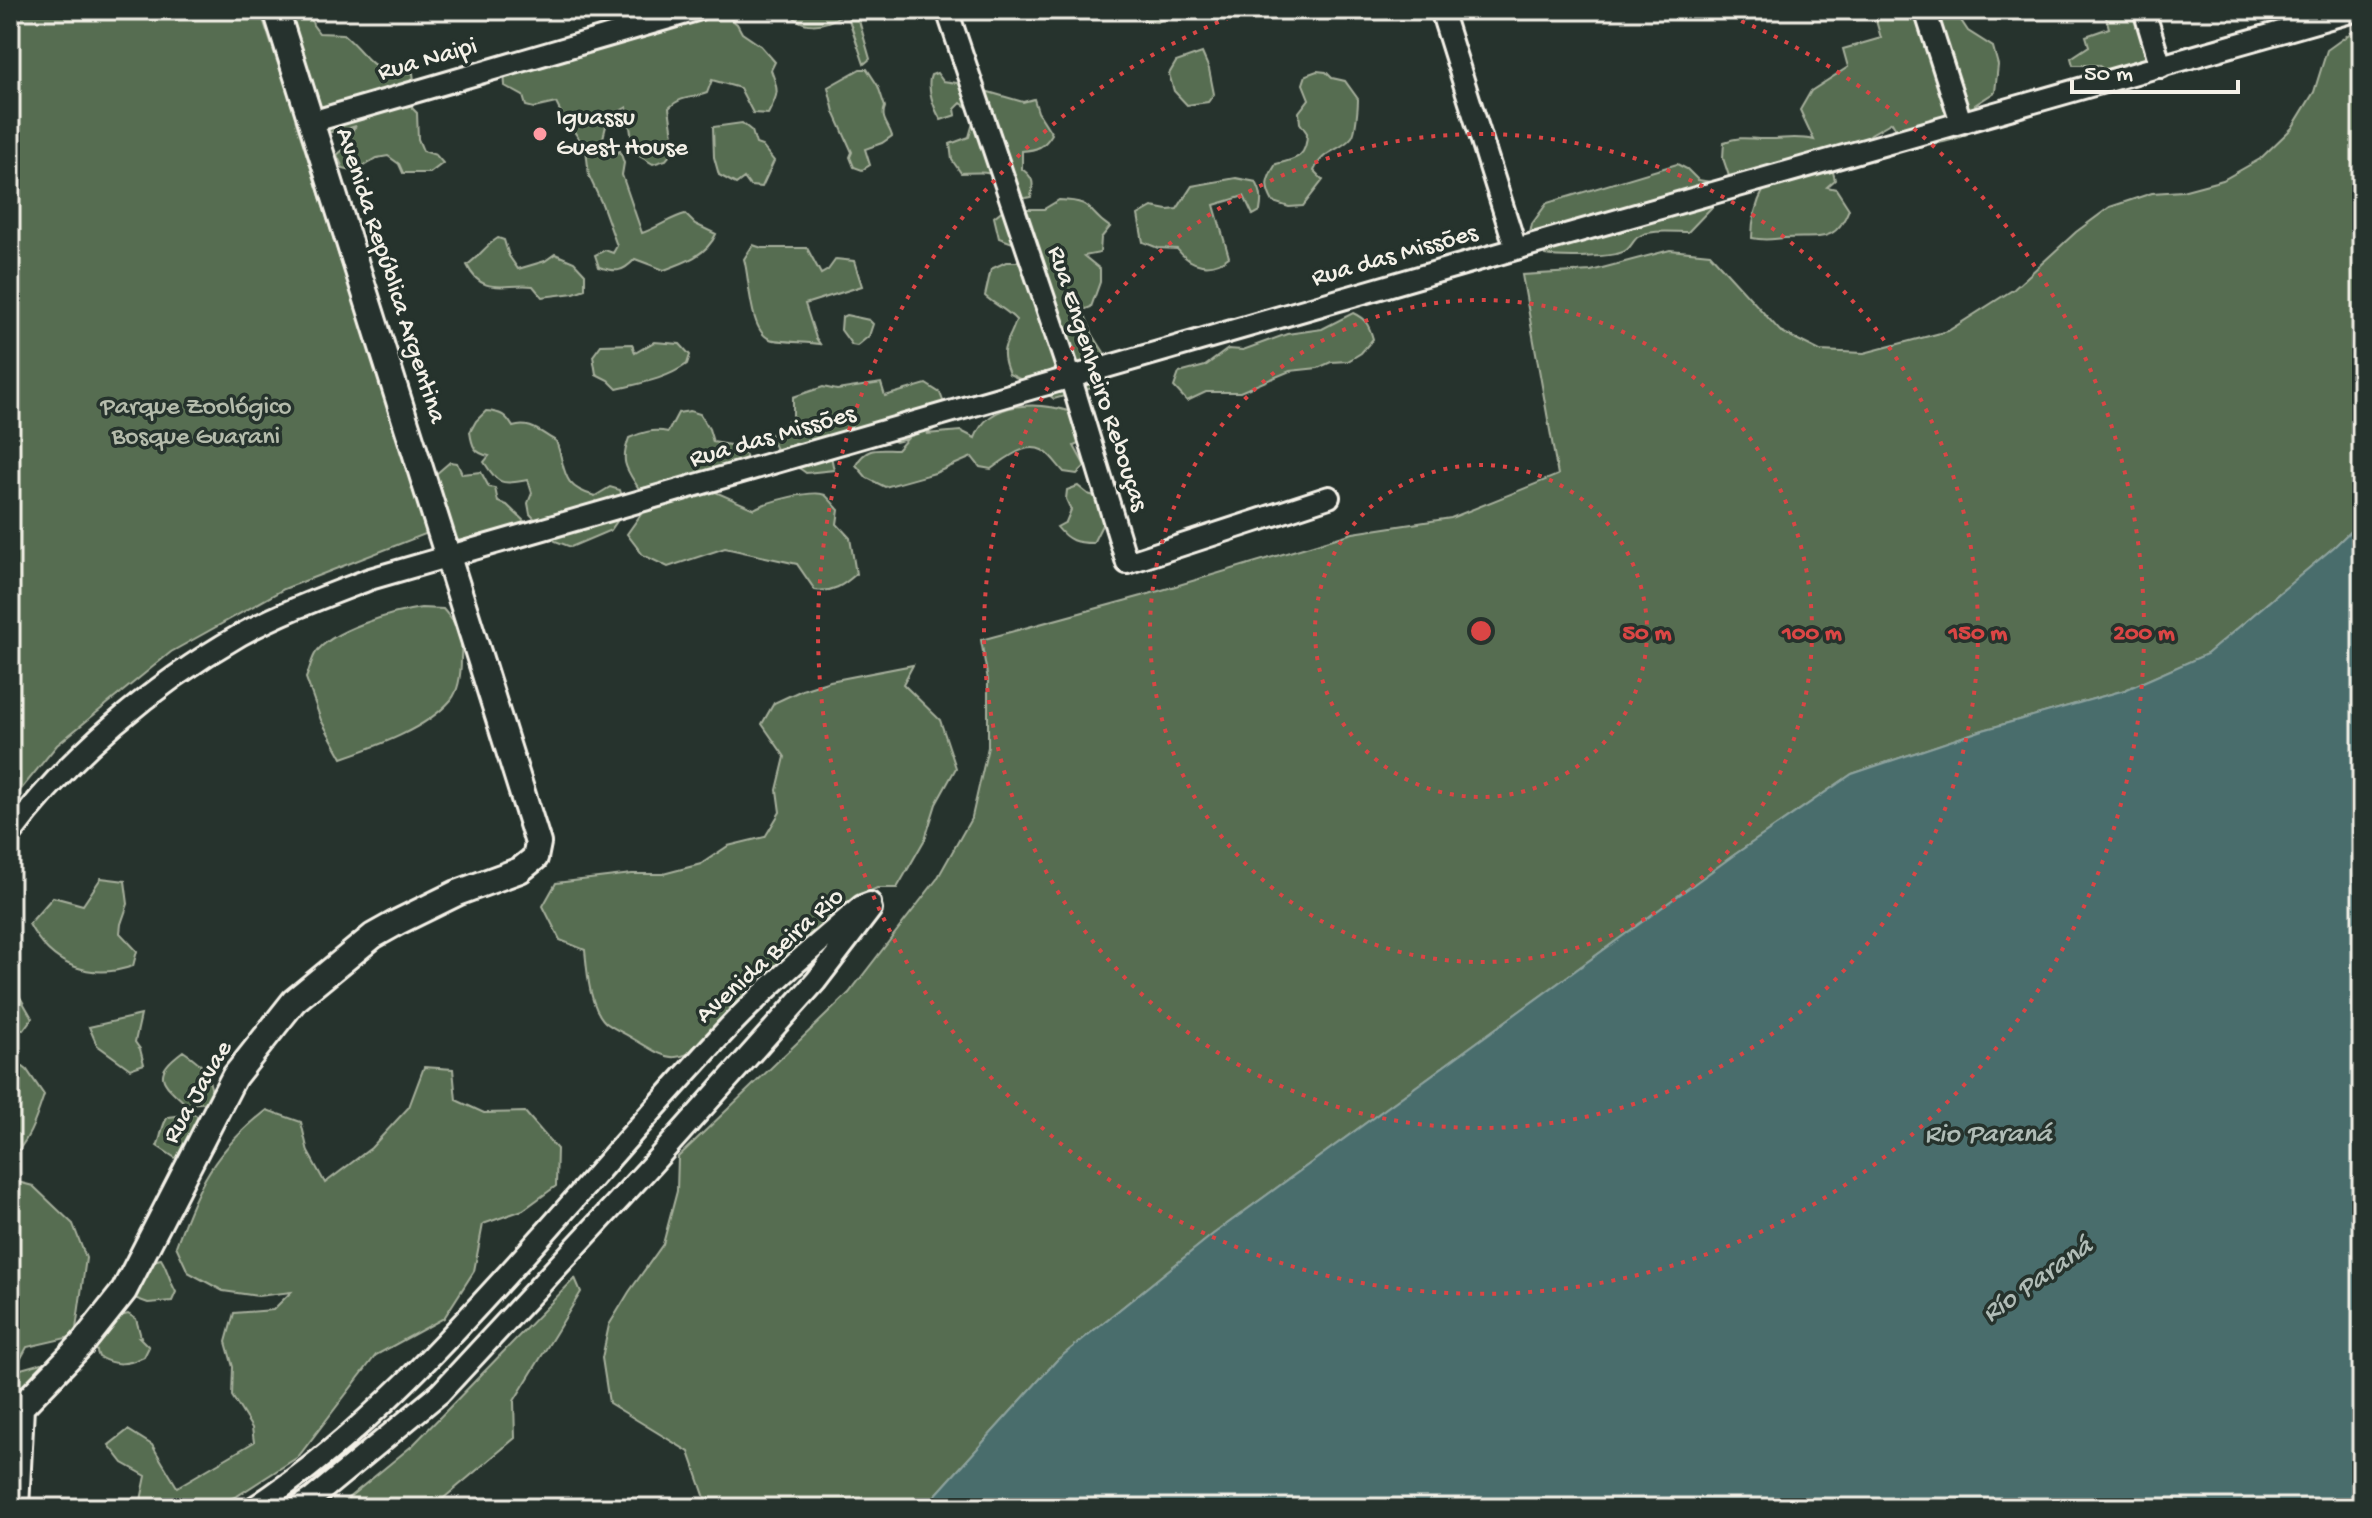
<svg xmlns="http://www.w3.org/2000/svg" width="2372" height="1518" font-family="'Gochi Hand',sans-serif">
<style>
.green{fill:#576d51;stroke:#a6af9c;stroke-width:2}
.water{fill:#496d6c;stroke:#8da29e;stroke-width:2}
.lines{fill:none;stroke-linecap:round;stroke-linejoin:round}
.minor-casing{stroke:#f4f1e8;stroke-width:26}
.tertiary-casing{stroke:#f4f1e8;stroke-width:30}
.minor{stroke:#26332d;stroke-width:20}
.tertiary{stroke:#26332d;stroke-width:24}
.ring{fill:none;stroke:#da4645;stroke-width:4;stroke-dasharray:4 8}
.poi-dot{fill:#ff9aa2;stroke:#26332d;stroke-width:3}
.labels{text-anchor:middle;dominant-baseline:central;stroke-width:7;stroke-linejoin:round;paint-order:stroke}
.street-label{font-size:26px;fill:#f4f1e8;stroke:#26332d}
.poi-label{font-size:26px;fill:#f4f1e8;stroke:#26332d;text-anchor:start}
.park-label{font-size:26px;fill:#b5bcac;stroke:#26332d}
.water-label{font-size:28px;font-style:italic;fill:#b0bcb6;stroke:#26332d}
.centre{fill:#da4645;stroke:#26332d;stroke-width:4}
.ring-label{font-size:24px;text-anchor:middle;font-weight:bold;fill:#da4645;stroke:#26332d;stroke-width:7;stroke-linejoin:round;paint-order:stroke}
</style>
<rect width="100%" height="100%" fill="#26332d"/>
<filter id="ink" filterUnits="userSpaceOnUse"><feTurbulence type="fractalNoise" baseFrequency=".0125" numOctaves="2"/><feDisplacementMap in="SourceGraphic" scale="16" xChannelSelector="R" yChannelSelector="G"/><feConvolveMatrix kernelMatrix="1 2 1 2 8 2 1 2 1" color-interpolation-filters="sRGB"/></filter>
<g filter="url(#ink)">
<path class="green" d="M 10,10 L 260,10 L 281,73 L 283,70 L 262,10 L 309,10 L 313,25 L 319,33 L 343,34 C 375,62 366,72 413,73 L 416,95 L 412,108 L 417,113 L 418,139 L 423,151 L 436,155 L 443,163 L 430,173 L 403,173 L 399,164 L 388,156 L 377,158 L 355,171 L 343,168 L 337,155 L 350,144 L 353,129 L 356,126 C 335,133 314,137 296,122 L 428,533 L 284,589 L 171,652 L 57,745 L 10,803 Z
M 856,10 L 870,59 L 864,64 L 848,17 L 840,16 C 825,26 800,30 789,11 Z
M 1141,10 L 1183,10 L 1157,22 L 1145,21 Z
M 1873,10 L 1954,10 L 1968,31 L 1993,47 L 1998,65 L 1995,92 L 1975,105 L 1967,134 C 1952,141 1918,151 1903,138 C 1899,135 1895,127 1892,122 L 1871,134 L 1853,153 L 1830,160 L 1835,180 L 1827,187 L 1836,189 L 1849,209 C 1835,246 1817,235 1785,238 C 1772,239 1765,241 1752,238 C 1752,220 1755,205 1764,189 L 1757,183 L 1730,179 L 1723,158 L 1724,142 C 1745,135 1749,140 1769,139 C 1785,139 1798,136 1814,140 L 1800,110 L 1811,91 L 1848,67 L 1843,49 L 1881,38 Z
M 2104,10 L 2140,10 L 2163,50 L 2172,56 L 2176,71 C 2151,81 2129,79 2103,77 L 2102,68 L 2098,65 L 2073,65 L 2071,58 L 2089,46 L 2086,36 L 2109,28 Z
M 694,13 L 726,15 L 737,24 L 742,33 L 761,46 L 775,62 L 771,70 C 779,91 779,93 768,114 L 753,113 L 740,88 L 712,80 L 707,93 C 693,99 681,95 669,108 L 675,149 L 666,160 L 653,164 L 634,153 L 627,107 L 608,118 L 603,138 L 611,156 L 620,151 L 624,163 L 622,175 L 642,233 C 657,228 672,217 685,214 L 695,224 L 716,234 C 707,255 684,263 664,270 L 635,259 C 622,273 616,272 599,267 L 595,255 L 605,250 L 613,253 L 617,246 L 602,204 L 589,176 L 586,149 L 573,130 L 567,125 L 556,103 L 534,108 L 526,106 L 523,96 L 505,86 L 504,70 Z
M 2362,25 L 2362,520 L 2334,547 L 2207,654 L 2125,690 L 1983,730 L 1852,774 L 1734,855 L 1212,1235 L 1057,1360 L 924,1508 L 703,1508 L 706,1501 L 689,1452 L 609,1403 L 602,1358 L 609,1325 L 629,1292 L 663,1244 L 677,1191 L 678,1157 L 849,993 L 937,879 L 972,817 L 988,747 L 988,680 L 981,640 L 1142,596 L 1353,533 L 1451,518 L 1558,475 L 1522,275 L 1591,271 L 1670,250 L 1710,254 L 1780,331 L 1820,351 L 1864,353 L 1948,331 L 2014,289 L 2076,232 L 2110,207 L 2152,193 L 2182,191 L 2223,180 L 2260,159 L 2292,128 L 2314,92 L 2327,50 Z
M 1202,53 L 1209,69 L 1214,94 L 1208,102 L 1187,105 L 1174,91 L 1169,74 L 1176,62 Z
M 860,69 L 867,69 L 878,86 L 885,107 C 880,119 889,125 892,136 L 882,143 L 865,149 L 870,165 L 862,170 L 854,167 L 850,157 L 852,152 L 834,112 L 828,87 Z
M 1317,71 L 1326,72 L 1332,78 L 1345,81 L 1358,99 C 1358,106 1356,132 1352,137 C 1340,152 1323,149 1314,171 L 1323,180 L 1303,206 L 1289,207 L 1273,202 C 1264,186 1266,180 1276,164 C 1297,159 1307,157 1307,133 L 1300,123 L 1299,112 L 1309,99 L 1303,84 L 1306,75 Z
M 937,73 L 943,81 L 964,84 L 971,101 L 968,108 L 961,103 L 955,109 L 956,115 L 941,120 C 934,109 926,87 931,75 Z
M 985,91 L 1023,102 L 1034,99 L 1038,112 L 1052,134 C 1044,147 1037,150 1022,151 L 1022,169 C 1034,178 1034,183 1031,197 L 1016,200 C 996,170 997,172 961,173 L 952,160 L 950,144 L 969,137 L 973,123 L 972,105 Z
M 742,123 L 752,131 L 756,144 L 762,146 L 774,161 L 762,187 L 750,186 L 744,178 L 736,184 L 719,175 L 714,157 L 713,127 Z
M 1677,164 L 1687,169 L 1698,180 L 1718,183 L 1712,207 L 1688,232 C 1673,232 1650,229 1638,237 C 1633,240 1631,248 1625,251 C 1613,258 1559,258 1545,255 L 1541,239 L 1529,238 L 1532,224 L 1547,203 Z
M 1236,178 L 1256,182 C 1262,193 1262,199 1260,211 L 1253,215 L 1244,196 L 1214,205 L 1229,257 C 1211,271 1191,267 1177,249 L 1158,248 L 1143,242 L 1138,215 L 1152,207 L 1168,210 L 1177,209 L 1192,186 Z
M 1059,200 C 1096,201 1085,211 1110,227 L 1101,238 L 1100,253 L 1084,256 L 1100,269 L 1100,282 L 1091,307 L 1083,310 L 1093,335 L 1107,357 L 1099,363 L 1096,387 L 1054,399 L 1043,390 L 1009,374 C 997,345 1009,345 1016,320 C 1007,310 995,305 985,296 L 991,269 L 1006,262 L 1017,262 L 1023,254 L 1013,243 L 999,238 L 994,217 L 1004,209 L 1044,209 Z
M 498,238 L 504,240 L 509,256 L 518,269 L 545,261 L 555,254 L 574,262 L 585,274 L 585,289 L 574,293 L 542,297 L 533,286 C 505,283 482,297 467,265 C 479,257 485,246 498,238 Z
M 753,245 L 762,248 L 807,248 L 821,274 L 828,270 L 836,259 L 854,261 L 862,286 L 805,304 L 816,338 L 820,344 C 811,342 776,342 770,339 C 749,331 750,279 744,259 Z
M 1353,313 C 1366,319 1369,325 1373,339 L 1361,353 L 1348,361 L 1331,362 L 1318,368 L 1290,371 L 1240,392 L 1206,392 L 1187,401 L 1174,387 L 1179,373 L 1205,366 L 1228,349 L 1243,350 L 1287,334 L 1322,329 Z
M 846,315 L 869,320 L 873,324 L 869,336 L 857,346 L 852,345 L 841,330 L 842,317 Z
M 654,342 L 680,344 L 690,355 L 687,364 C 666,379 642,383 617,389 L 608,380 L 596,374 L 593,356 L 601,345 L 632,344 L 635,353 Z
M 881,383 L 885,396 L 926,384 L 940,393 L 948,414 L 936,428 L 926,434 L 961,431 L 975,438 C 989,399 1040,402 1072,412 L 1086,440 L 1074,446 L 1085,466 L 1077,474 L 1064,472 C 1059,467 1056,462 1051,457 C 1032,436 1008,457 991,469 L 980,467 L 972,457 L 935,473 L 885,487 L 867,478 L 856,465 C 866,446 878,450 897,450 L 907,439 L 896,442 L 886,437 L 830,452 L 834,470 L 806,473 C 790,461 773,456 771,434 L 793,417 L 793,397 L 823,387 L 837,390 Z
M 486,411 C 501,412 506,415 513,427 C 530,421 541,433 556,441 C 567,470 559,486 595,496 L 610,487 L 620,490 L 626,508 L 611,530 L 571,547 L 555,541 L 530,514 L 528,503 L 532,493 L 528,480 C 501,484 499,486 484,462 L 489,456 C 474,453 472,446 470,432 L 476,421 Z
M 690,411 L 700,414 L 709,429 L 713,442 L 730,445 L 746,455 L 748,466 L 704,487 L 754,509 C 766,502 813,489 825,495 C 829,498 835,506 839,510 L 837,524 L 850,538 L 856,574 C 844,585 832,593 815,590 L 797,564 L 725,548 L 668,567 L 643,555 L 627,534 L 649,503 L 678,480 L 639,489 C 626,468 620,463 629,438 C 643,432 653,429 668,432 L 678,413 Z
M 450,462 L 457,463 L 462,474 L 481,472 L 489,487 L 495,488 L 498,502 L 507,505 L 527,524 C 510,531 490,542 472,545 C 449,548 436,498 429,480 Z
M 1078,486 L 1088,494 L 1101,498 L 1107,515 L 1093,543 C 1076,543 1068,541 1057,527 L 1066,522 L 1071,510 L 1066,499 L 1067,490 Z
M 421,608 L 443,609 C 459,627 463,633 461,658 C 461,672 460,689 451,700 C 426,729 377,746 342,758 L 321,720 L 306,678 C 309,671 311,661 315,654 C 330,630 394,612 421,608 Z
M 913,665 L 903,684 L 940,720 L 956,768 L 936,804 L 925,839 L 897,888 L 877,888 L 836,907 L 809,943 L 704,1044 C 673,1068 662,1055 632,1038 C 624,1033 612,1028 605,1022 C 589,1006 587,970 585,950 L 560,940 L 543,906 L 556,883 L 632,874 L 663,874 L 701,864 L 728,846 L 765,837 L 780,812 L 777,790 L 785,757 L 762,724 L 774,703 L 802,690 L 830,681 Z
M 101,878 L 125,881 L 128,904 L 121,924 L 120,933 L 137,951 L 133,966 C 89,981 51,965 29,924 L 53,897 L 83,905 Z
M 10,987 L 17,992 L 32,1018 L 23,1030 L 10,1026 Z
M 141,1015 L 135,1042 L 140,1049 L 144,1064 L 130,1069 L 97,1045 L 89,1027 Z
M 183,1051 C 209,1068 208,1073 214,1102 L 186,1104 C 160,1081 152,1074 183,1051 Z
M 10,1057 L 27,1070 L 44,1095 C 36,1119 29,1142 10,1159 Z
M 424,1067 L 453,1069 L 456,1100 L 484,1113 L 525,1112 L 557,1149 L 556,1186 L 523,1210 L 483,1224 L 474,1271 L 444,1318 L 376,1355 L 298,1457 L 237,1496 L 209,1508 L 144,1508 L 140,1505 L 146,1476 L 123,1463 L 109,1445 L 128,1430 L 152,1445 L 177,1487 L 254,1442 L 252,1428 L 232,1396 L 233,1367 L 226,1342 L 234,1313 L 273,1310 L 291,1292 L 258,1296 L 223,1291 L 188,1272 L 176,1246 C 198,1185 214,1151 267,1110 L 301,1122 L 308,1152 L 325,1183 L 371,1148 L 409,1107 Z
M 194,1114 C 220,1130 225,1143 199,1163 L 180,1161 L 157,1146 C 162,1137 161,1125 168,1117 Z
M 10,1180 L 33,1186 L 73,1224 L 86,1258 L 75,1336 L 27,1347 L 14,1371 L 49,1361 L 10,1417 Z
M 161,1259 C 168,1270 169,1280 176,1292 L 172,1301 L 148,1303 L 137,1299 L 134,1295 L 149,1262 Z
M 575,1278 L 581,1292 L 514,1401 L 515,1438 L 432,1508 L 336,1508 L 413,1445 Z
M 128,1314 L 136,1319 L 141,1337 L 139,1337 L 149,1347 L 144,1357 C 127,1365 115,1366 99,1357 L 92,1338 L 109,1319 Z"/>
<path class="water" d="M 2362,520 L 2362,1508 L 924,1508 L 1057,1360 L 1212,1235 L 1734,855 L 1852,774 L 1983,730 L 2125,690 L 2207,654 L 2334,547 Z"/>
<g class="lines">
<g class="minor-casing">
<path id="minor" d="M 947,10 L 1071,379 L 1127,563 L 1329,497
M 1441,10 L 1516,249
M 1925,10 L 1961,122
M 2144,10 L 2161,67
M 311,122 L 697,10
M 10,835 C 70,754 153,685 240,635 C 282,612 326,596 370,579 L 1516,249 L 2358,10
M 253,1508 C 363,1436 456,1332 543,1235 C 604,1166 665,1095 728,1028 C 770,984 816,945 862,906 L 870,903
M 298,1508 L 313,1498 L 440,1393 L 646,1171 L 816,981 L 871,909"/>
</g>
<g class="tertiary-casing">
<path id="tertiary" d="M 16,1508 L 21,1407 L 82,1344 L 124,1291 L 234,1077 L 294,1001 L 373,936 L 398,922 L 457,893 L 520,870 L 535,858 L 538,843 L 276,10"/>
</g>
<use href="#minor" class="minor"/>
<use href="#tertiary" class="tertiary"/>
</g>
</g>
<g class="ring">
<circle cx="1481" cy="631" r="166"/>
<circle cx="1481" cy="631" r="331"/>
<circle cx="1481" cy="631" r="497"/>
<path d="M1719 12A663 663 0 1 1 1243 12"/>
</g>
<circle class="poi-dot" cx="540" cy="134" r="8"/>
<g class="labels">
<g class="street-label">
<text transform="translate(428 61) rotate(-16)">Rua Naipi</text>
<text transform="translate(1395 257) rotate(-16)">Rua das Missões</text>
<text transform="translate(389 276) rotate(72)">Avenida República Argentina</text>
<text transform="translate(1096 379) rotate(72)">Rua Engenheiro Rebouças</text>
<text transform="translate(773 438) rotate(-16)">Rua das Missões</text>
<text transform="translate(771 957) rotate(-42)">Avenida Beira Rio</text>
<text transform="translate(199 1093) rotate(-60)">Rua Javae</text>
</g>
<g class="poi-label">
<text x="556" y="119">Iguassu<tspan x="556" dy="30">Guest House</tspan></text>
</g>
<g class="park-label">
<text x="196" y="408">Parque Zoológico<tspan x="196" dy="30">Bosque Guarani</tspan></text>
</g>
<g class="water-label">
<text x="1988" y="1135">Rio Paraná</text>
<text transform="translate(2038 1281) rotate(-35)">Río Paraná</text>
</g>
</g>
<circle cx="1481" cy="631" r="12" class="centre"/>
<g class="ring-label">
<text x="1647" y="639">50 m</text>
<text x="1812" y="639">100 m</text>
<text x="1978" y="639">150 m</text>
<text x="2144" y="639">200 m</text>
</g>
<rect width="2372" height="1518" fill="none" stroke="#26332d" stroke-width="40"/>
<rect x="20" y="20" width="2332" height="1478" fill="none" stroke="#f4f1e8" stroke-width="3" filter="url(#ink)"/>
<path d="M2072 80v12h166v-12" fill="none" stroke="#f4f1e8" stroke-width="4"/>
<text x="2084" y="80" font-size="24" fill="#f4f1e8" stroke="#26332d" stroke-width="6" paint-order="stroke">50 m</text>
</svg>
